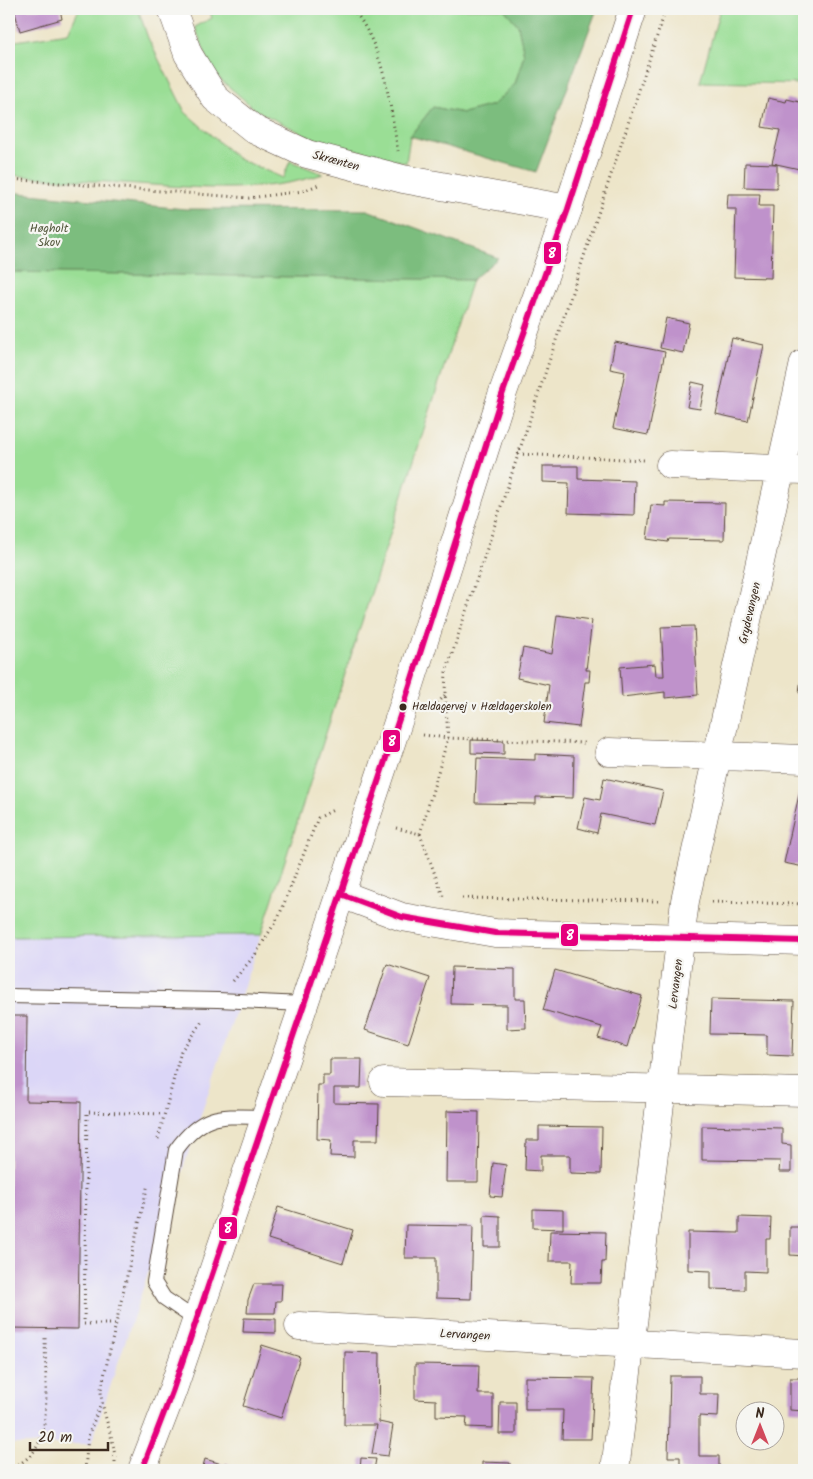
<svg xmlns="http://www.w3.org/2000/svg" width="813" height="1479" font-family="Kalam,sans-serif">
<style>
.built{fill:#dbd6f7}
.green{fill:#9ade95;stroke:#6a845a}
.forest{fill:#7bbd7e;stroke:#5b744e}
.building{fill:#bf92cb}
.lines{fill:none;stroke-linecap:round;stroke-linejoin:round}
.lane-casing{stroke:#564638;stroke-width:16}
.street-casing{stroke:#564638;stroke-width:29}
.secondary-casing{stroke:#564638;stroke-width:29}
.path{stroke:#564638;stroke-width:3;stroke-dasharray:1 4;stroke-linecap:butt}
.lane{stroke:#fff;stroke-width:14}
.street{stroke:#fff;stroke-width:28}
.secondary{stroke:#fff;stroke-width:28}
.bus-1-casing{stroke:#f6f6f2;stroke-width:10}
.bus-1{stroke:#e5007d;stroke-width:6}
.bus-dot{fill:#3b2a1e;stroke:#f6f6f2;stroke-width:2}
.labels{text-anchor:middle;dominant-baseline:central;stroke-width:4.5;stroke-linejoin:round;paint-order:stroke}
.bus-label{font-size:11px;fill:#3b2a1e;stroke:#f6f6f2;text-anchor:start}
.street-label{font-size:12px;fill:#3b2a1e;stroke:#f6f6f2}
.park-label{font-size:12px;fill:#53573c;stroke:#f6f6f2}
.line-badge{stroke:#f6f6f2;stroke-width:2}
.badge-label{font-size:14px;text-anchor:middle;font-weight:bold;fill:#fff}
</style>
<rect width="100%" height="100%" fill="#f6f6f2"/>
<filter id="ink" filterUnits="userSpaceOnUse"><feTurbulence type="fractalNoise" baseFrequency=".02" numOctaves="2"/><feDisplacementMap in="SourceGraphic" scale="10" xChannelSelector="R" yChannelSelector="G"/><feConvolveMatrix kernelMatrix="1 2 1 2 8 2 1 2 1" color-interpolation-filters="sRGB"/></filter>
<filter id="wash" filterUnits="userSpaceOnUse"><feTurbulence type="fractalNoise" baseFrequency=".0096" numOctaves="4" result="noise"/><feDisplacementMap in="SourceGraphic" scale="20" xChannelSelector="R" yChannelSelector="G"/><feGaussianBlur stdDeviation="1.12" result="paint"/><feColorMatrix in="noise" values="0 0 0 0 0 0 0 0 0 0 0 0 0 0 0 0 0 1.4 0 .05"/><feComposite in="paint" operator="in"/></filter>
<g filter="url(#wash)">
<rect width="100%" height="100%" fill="#ede5c9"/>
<path class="built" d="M 261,935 L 91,1444 L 9,1444 L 9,937 Z"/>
<path class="green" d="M 79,9 L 138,9 L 148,38 L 185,112 L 237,158 L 283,178 L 290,161 L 323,174 C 264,194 198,188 138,184 C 95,181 52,179 9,175 L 9,42 L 68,33 Z
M 209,9 L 504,9 L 518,25 L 524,55 L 515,84 L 493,105 L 463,113 L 433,107 L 410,136 L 406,163 L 312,138 L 257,111 L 213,73 L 195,27 L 212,18 Z
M 720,9 L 804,9 L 804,84 L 700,82 Z
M 9,272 L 472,280 L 261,935 L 9,937 Z"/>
<path class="forest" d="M 504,9 L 597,9 L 536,172 L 410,136 L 433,107 L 463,113 L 493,105 L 515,84 L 524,55 L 518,25 Z
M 9,192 L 185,209 L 367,210 L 498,258 L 472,280 L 9,272 Z"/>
<g id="blocks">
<path class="building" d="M 14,9 L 60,9 L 62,19 L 20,31 Z
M 768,98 L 786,102 L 787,99 L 804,103 L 804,170 L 772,163 L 780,130 L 762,127 Z
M 745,163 L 777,164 L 777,188 L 744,187 Z
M 728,194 L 760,194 L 759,206 L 773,206 L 771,278 L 734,277 L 736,209 L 727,209 Z
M 666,318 L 689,323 L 683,353 L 660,348 Z
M 732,338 L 764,345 L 748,421 L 716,414 Z
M 615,342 L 665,352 L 648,435 L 613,428 L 625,372 L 610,369 Z
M 692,382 L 705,385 L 700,409 L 687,407 Z
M 543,466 L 578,466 L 578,479 L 635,481 L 634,515 L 568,513 L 569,483 L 543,482 Z
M 665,502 L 725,503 L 724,540 L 669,539 L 668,542 L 647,539 L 651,505 L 665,506 Z
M 557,615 L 592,620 L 586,670 L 590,670 L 589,682 L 585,682 L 579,727 L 544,723 L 549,685 L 517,678 L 523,648 L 552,654 Z
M 694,626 L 698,695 L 665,698 L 665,692 L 622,697 L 620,667 L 655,664 L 656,676 L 664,676 L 661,627 Z
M 802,669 L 804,669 L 804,694 L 799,693 Z
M 471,740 L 504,741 L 504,754 L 471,753 Z
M 535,754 L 574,756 L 573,798 L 536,797 L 536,804 L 475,803 L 477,758 L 535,760 Z
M 604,778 L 663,791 L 655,825 L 601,814 L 597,833 L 578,828 L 585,797 L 600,800 Z
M 800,790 L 804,791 L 804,867 L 784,863 Z
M 387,964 L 430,978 L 408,1044 L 365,1030 Z
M 452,967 L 515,969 L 515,999 L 525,999 L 526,1028 L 507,1029 L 507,1005 L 451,1004 Z
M 555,970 L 642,996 L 627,1047 L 598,1038 L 602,1027 L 543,1010 Z
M 711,999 L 794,1001 L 792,1056 L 767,1055 L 767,1035 L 710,1034 Z
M 9,1016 L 27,1016 L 26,1101 L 81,1102 L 78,1329 L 9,1328 Z
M 330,1059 L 362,1059 L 361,1088 L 334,1088 L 334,1103 L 379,1104 L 378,1140 L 354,1140 L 354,1157 L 330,1156 L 331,1140 L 317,1139 L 318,1085 L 323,1085 L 323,1075 L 330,1075 Z
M 447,1111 L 479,1112 L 478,1182 L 446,1182 Z
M 539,1126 L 602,1127 L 601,1174 L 570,1173 L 570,1155 L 541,1155 L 541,1171 L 525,1170 L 526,1140 L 539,1140 Z
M 702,1126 L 782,1128 L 782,1144 L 791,1145 L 791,1172 L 779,1172 L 780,1161 L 702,1160 Z
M 493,1163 L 506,1165 L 502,1197 L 490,1196 Z
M 278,1207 L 353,1230 L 343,1263 L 268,1239 Z
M 533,1209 L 563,1210 L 563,1229 L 533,1228 Z
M 484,1215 L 500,1216 L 500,1247 L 484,1247 Z
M 739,1217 L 771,1218 L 770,1239 L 766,1239 L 766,1272 L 745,1271 L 745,1290 L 711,1289 L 711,1271 L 688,1270 L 688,1232 L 739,1233 Z
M 406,1225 L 473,1226 L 471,1299 L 436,1298 L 436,1258 L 405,1258 Z
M 790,1227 L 804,1227 L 804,1256 L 790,1255 Z
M 550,1231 L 606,1232 L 605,1262 L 602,1262 L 601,1283 L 571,1283 L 572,1261 L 549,1261 Z
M 254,1284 L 282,1284 L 281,1301 L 276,1301 L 275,1313 L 247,1313 L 248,1300 Z
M 244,1318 L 276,1319 L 276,1333 L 243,1332 Z
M 262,1345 L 300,1357 L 281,1418 L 243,1406 Z
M 345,1352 L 380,1353 L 379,1422 L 393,1425 L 388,1456 L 372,1454 L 377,1425 L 344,1425 Z
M 415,1364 L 479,1365 L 478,1394 L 493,1394 L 493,1428 L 466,1427 L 467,1417 L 436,1416 L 436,1400 L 415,1399 Z
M 670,1376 L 700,1376 L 700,1394 L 719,1394 L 718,1417 L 699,1416 L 699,1456 L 719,1456 L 719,1470 L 680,1470 L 680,1457 L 668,1457 Z
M 525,1377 L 594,1378 L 591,1439 L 562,1439 L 563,1410 L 525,1410 Z
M 790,1378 L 804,1378 L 804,1411 L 790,1410 Z
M 500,1402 L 516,1402 L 516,1434 L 499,1434 Z
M 361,1458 L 376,1459 L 374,1470 L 360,1470 Z
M 205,1459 L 225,1465 L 226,1463 L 247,1470 L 202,1470 Z
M 482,1462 L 510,1463 L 510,1470 L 482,1470 Z"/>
</g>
</g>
<g filter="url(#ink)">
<use href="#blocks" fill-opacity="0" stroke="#564638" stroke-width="1"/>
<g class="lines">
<g class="lane-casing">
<path id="lane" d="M 9,996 L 218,1000 L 304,1004
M 196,1320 L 164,1298 L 154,1282 L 176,1150 C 203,1112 221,1116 265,1117"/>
</g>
<g class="street-casing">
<path id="street" d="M 172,9 L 188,54 L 215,98 L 255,130 L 307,154 L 403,179 L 568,209
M 670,465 L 804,470
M 609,752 L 804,759
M 384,1082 L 804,1092
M 299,1326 L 804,1353
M 615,1470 L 685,901 L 804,363"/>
</g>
<g class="secondary-casing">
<path id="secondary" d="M 341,894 L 402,917 L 495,933 L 804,941
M 142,1470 L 172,1392 L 304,1004 L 403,707 L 501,398 L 568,209 L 633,9"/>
</g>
<path class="path" d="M 353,9 C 385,50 389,101 398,151
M 9,179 L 249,198 L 303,191 L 318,185
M 518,454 L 645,460
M 431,711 L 445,695
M 423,735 L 448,738 L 586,743
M 396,828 L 420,834 L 448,738 L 445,691 L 446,672 L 666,9
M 420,834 L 443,896
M 462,898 L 658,901
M 712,902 L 804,904
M 233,981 L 255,955 L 279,916 L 318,818 L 335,809
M 158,1139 L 181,1051 L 203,1020
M 115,1324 L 84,1324 L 87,1112 L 164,1114
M 115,1462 C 115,1437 101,1414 101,1389 L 148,1184
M 9,1469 C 23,1464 36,1453 41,1438 C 49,1414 45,1362 45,1335
M 85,1470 L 88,1436 L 101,1403"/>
<use href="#lane" class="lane"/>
<use href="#street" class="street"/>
<use href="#secondary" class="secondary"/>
<g class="bus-1-casing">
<path id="bus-1" d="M 341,894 L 402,917 L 495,933 L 804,941
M 142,1470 L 172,1392 L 304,1004 L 403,707 L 501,398 L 568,209 L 633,9"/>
</g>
<use href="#bus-1" class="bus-1"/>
</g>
</g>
<circle class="bus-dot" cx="403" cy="707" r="4.5"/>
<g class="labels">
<g class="bus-label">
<text x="412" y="707">Hældagervej v Hældagerskolen</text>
</g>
<g class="street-label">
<text transform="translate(336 161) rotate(15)">Skrænten</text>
<text transform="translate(750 613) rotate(-77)">Grydevangen</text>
<text transform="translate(676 984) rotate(-83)">Lervangen</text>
<text transform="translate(465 1335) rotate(3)">Lervangen</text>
</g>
<g class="park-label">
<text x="49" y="228">Høgholt<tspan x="49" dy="14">Skov</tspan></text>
</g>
</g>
<g class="line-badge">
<rect x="543" y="241" width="19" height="24" rx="5" fill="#e5007d"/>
<rect x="382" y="729" width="19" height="24" rx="5" fill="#e5007d"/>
<rect x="560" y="923" width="19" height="24" rx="5" fill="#e5007d"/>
<rect x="218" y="1216" width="20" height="24" rx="5" fill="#e5007d"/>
</g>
<g class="badge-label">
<text x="552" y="258">8</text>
<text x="392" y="746">8</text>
<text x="570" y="940">8</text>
<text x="228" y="1233">8</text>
</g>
<rect width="813" height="1479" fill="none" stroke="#f6f6f2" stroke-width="30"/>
<g transform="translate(760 1426)"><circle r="24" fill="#f6f6f2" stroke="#aba49d"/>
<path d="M0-4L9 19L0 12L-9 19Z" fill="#d1495b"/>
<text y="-8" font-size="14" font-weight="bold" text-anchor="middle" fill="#3b2a1e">N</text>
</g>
<path d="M30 1442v8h78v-8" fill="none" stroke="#3b2a1e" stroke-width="2.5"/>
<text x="38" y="1442" font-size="15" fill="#3b2a1e" stroke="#f6f6f2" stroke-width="4" paint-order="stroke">20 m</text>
</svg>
